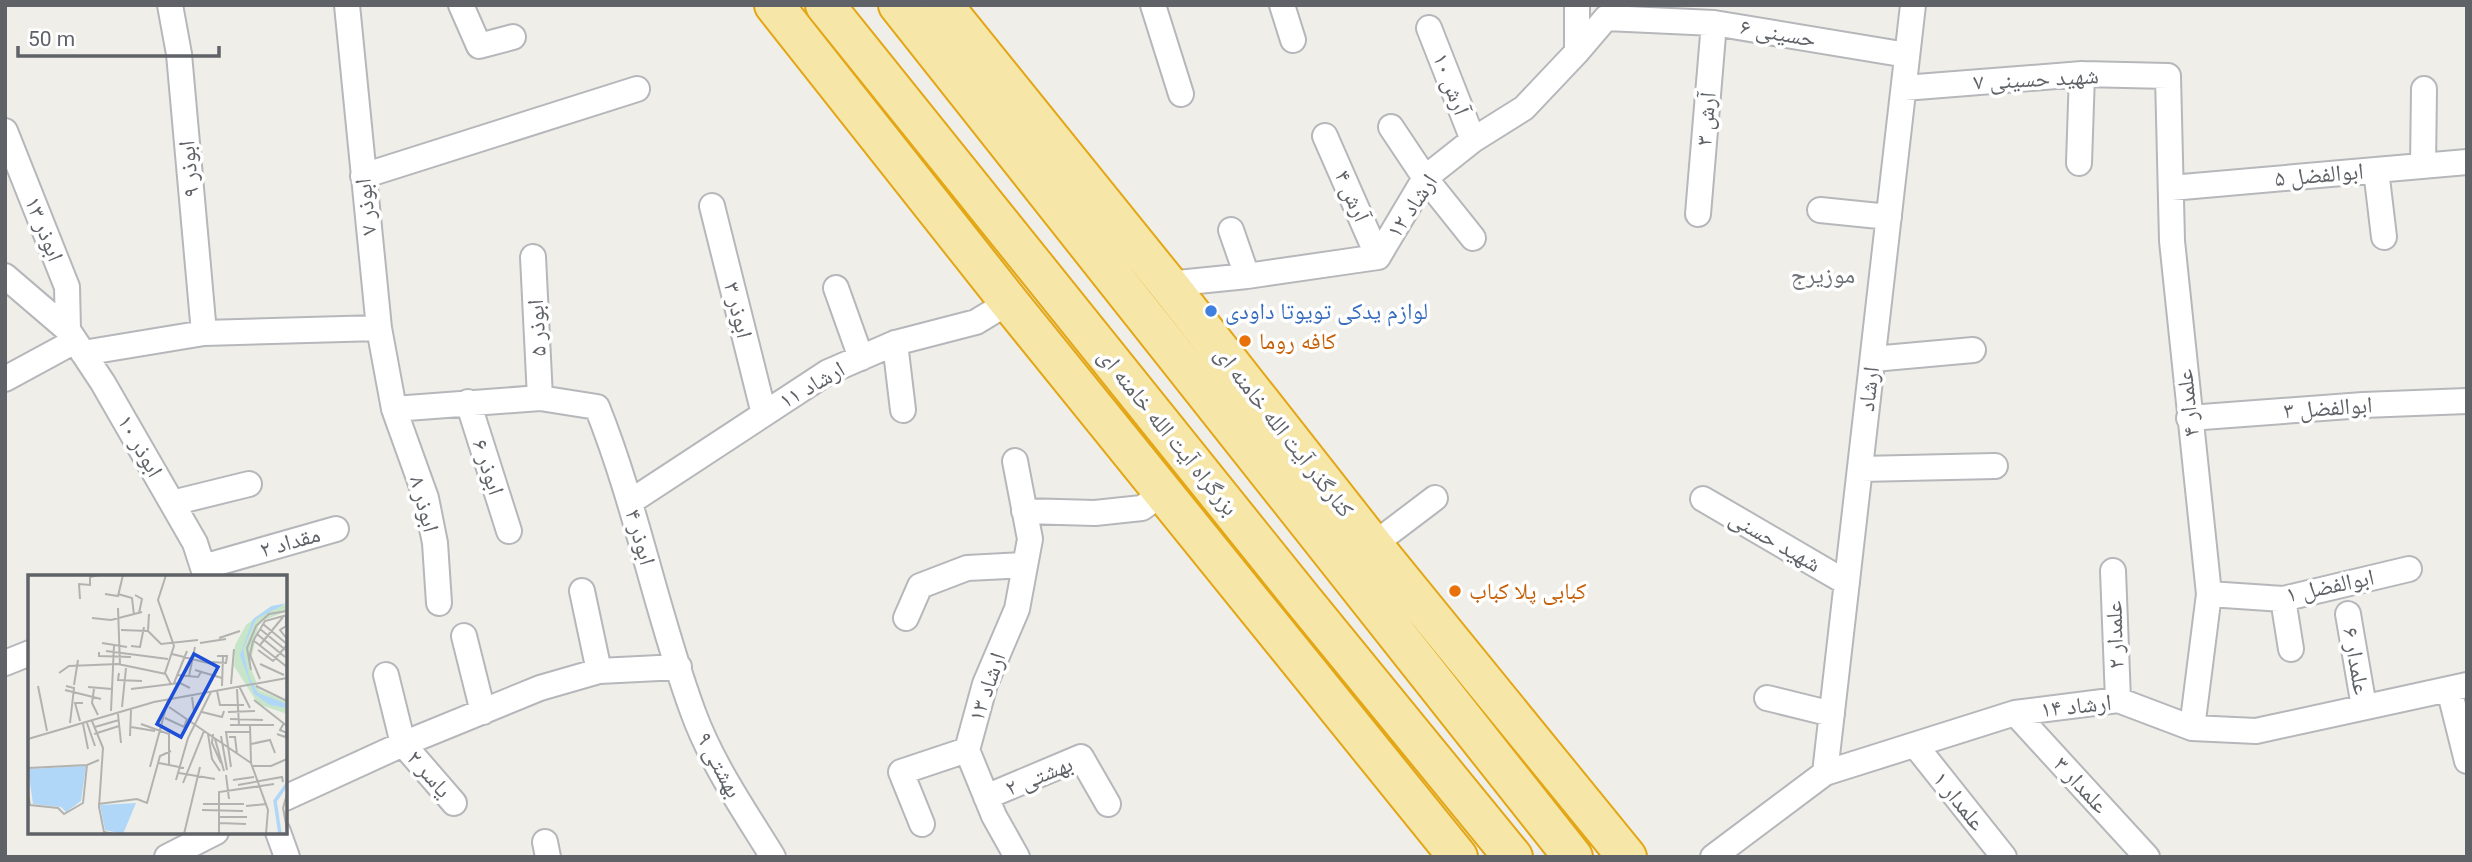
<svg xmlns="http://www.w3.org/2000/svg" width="2472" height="862" font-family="Roboto,'Noto Naskh Arabic',sans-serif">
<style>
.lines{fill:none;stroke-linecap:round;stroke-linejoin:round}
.minor-casing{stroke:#b5b7bb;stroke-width:28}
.trunk-casing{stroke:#e3a615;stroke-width:42}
.minor{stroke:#fff;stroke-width:24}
.trunk{stroke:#f6e6a8;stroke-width:38}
.shop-dot{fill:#3f7fe0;stroke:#fff;stroke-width:2.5}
.food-dot{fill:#e8710a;stroke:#fff;stroke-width:2.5}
.labels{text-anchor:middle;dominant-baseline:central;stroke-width:7;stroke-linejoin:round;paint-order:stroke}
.street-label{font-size:23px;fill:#5f6267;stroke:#fff}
.shop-label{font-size:23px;fill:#366cbe;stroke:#fff;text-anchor:start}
.food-label{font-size:23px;fill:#c56008;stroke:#fff;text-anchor:start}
.neighbourhood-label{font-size:24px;fill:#707479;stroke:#fff}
.inset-river{fill:none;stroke:#b0d7f8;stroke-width:3.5}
.inset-road{fill:none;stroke:#b2b2b0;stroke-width:2}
.view{fill:#1d4ed8;fill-opacity:0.15;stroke:#1d4ed8;stroke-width:3.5}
.inset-edge{fill:none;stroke:#5f6267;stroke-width:3.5}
</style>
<rect width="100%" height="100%" fill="#f0eee8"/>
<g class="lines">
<g class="minor-casing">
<path id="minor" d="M 170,5 L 179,54 L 204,333
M 347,5 L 379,328 L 394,409 L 426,498 L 435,543 L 439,603
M 461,5 L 479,46 L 513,37
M 1153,5 L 1181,94
M 1282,5 L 1293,40
M 1429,28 L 1473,140
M 1577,52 L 1577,5
M 1904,88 L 2082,74 L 2168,76 L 2172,241 L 2209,594 L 2192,728
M 1391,127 L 1425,178 L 1473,238
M 5,131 L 67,287 L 68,330
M 1325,136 L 1378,257
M 2079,163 L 2082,74
M 2423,166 L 2424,89
M 2376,170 L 2384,237
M 363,176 L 637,89
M 2171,188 L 2467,162
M 712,206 L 764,414
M 1820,210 L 1889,217
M 1698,214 L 1714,23
M 1231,230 L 1247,276
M 533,257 L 540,398
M 5,276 L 68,330 L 103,383 L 195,543 L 206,577
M 1168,284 L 1247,276 L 1378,257 L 1425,178 L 1473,140 L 1524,108 L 1577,52 L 1606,18 L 1714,23 L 1907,55
M 836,288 L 861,358
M 895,343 L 903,410
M 83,353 L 204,333 L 379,328
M 1873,359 L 1973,350
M 5,379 L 75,341
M 468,402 L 509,531
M 394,409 L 540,398 L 597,407 C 637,507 656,612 693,712 C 712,764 744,810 773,857
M 2189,418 L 2363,405 L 2467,401
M 1015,461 L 1030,539 L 1017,609 L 985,684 L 967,750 L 994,816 L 1017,857
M 1860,469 L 1995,466
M 1703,499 L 1847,583
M 630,502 L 828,372 L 895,343 L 976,322 L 1009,302
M 172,503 L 249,484
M 1024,511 L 1095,513 L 1142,508 L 1164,492
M 1373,545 L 1435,498
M 203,567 L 336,529
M 2113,571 L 2118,700
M 582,591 L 599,671
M 2209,594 L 2283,599 L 2409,569
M 2283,599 L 2291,649
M 2348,614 L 2364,707
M 906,618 L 920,586 L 967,568 L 1025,565
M 464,636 L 483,712
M 5,663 L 30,653
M 386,675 L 403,744 L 454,803
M 2449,689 L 2467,761
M 1767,698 L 1832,714
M 2015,713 L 2147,857
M 1915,745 L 2004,857
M 1825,773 L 1913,5
M 986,797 L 1081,757 L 1108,804
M 285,798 L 403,744 L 540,688 L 599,671 L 679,667
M 922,824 L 901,772 L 967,750
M 278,832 L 287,857
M 545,842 L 548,857
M 167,857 L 216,832
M 1713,857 L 1825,773 L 2015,713 L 2118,700 L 2192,728 L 2256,731 L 2467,685"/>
</g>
<g class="trunk-casing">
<path id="trunk" d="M 774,5 L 1009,302 L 1458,857
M 825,5 L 1303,600 L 1513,857
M 898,5 L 1573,857
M 943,5 L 1168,284 L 1373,545 L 1627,857"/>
</g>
<use href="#minor" class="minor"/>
<use href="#trunk" class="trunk"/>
</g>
<circle class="shop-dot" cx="1211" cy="311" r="7"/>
<g class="food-dot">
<circle cx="1245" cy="341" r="7"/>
<circle cx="1455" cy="591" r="7"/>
</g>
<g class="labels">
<g class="street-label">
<text transform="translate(1778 33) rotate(10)">حسینی ۶</text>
<text transform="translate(2036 79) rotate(-3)">شهید حسینی ۷</text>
<text transform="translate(1451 84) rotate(69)">آرش ۱۰</text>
<text transform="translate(1706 119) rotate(-85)">آرش ۳</text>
<text transform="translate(189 169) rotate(-95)">ابوذر ۹</text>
<text transform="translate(2319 175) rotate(-5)">ابوالفضل ۵</text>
<text transform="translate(1352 196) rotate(66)">آرش ۴</text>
<text transform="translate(1412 206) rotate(-56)">ارشاد ۱۲</text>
<text transform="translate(366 207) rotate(-96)">ابوذر ۷</text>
<text transform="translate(44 229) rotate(68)">ابوذر ۱۳</text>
<text transform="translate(738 310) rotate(76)">ابوذر ۳</text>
<text transform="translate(537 328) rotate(-93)">ابوذر ۵</text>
<text transform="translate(812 385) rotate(-30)">ارشاد ۱۱</text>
<text transform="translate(1869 389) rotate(-83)">ارشاد</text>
<text transform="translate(2188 403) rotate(-96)">علمدار ۴</text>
<text transform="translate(2328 408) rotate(-4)">ابوالفضل ۳</text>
<text transform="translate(1168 432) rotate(51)">بزرگراه آیت الله خامنه ای</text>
<text transform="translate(1284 432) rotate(52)">کنارگذر آیت الله خامنه ای</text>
<text transform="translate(140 446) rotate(60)">ابوذر ۱۰</text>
<text transform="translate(488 467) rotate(72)">ابوذر ۶</text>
<text transform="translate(424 504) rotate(75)">ابوذر ۸</text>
<text transform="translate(640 537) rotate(74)">ابوذر ۴</text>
<text transform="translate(1775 541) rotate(30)">شهید حسنی</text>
<text transform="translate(290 542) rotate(-16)">مقداد ۲</text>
<text transform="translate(2330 586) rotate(-12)">ابوالفضل ۱</text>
<text transform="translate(2115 635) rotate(-92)">علمدار ۲</text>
<text transform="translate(2356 661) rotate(80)">علمدار ۶</text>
<text transform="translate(987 687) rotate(-71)">ارشاد ۱۳</text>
<text transform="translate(2076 706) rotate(-6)">ارشاد ۱۴</text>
<text transform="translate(719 765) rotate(62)">بهشتی ۹</text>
<text transform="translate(429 774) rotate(49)">یاسر ۲</text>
<text transform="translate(1039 776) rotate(-22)">بهشتی ۲</text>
<text transform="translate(2081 785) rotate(47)">علمدار ۳</text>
<text transform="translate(1959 801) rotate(51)">علمدار ۱</text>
</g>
<g class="shop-label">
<text x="1225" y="311">لوازم یدکی تویوتا داودی</text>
</g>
<g class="food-label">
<text x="1259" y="341">کافه روما</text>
<text x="1469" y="591">کبابی پلا کباب</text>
</g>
<g class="neighbourhood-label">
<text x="1823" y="275">موزیرج</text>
</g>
</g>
<g transform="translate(28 575)">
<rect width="259" height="259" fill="#f0eee8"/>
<path d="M 259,30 L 259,36 L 231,47 L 222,90 L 231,115 L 259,127 L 259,139 L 230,129 L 206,91 L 207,70 L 218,50 L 243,31 Z" fill="#c7e5c8"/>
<path d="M 259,28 L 228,44 L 215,74 L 221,102 L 230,118 L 259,129 L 259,133 L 242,130 L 226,119 L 212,80 L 225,44 L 244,31 ZM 58,191 L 53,226 L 38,237 L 33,232 L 5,229 L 0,194 ZM 108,228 L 95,259 L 77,255 L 72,230 Z" fill="#b0d7f8"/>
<path class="inset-river" d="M 252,259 L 247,226 L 259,209"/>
<path class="inset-road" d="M 138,0 L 130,25 L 146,71 L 137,98 L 143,109M 77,19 L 90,21 L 95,0M 90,19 L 104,23 L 106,40M 107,20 L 114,24 L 111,38M 52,24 L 51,9 L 62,10 L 62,2 L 71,0M 90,33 L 92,90M 121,39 L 120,56 L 133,69 L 170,65M 258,40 L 258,51 L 252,55 L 259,64M 64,43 L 83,45 L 114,37M 235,49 L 259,69M 232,54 L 259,76M 93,55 L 120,56M 229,59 L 257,82M 191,63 L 212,56M 225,65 L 259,92M 74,68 L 99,72M 172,68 L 198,64M 232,70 L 255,42M 103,71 L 112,72 L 116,52M 230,75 L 245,86 L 259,70M 78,76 L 140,84M 71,77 L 71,81 L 103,82M 144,79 L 188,90M 184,87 L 198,88 L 199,81 L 189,81M 232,89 L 256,100M 167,95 L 194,103M 223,95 L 219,73 L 228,51 L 241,39 L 259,36M 31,98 L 41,91 L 90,89 L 138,99M 91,98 L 90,105 L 114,106M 149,100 L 170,102 L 173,97M 161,101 L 167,72M 232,104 L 222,80 L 225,66 L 237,46 L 259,40M 146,108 L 159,76M 203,109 L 206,74M 46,110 L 50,85M 10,111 L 19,156M 38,111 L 46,113 L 42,148M 194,111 L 195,81M 211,111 L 222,133M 228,111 L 259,126M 60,112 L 84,114M 66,114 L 64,128 L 70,140M 103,114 L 152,108 L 162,113M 209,114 L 211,150M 37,115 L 73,124M 189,116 L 192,130 L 216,130M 226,125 L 259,151M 94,132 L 98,93M 141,132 L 223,188M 83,136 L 86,70M 174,137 L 194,142 L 196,136M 200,137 L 227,136M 90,139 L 93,168M 137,143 L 156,152 L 159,144M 202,144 L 235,145M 160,145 L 166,137 L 164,122M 52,146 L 47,128 L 55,128M 64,146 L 75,173 L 71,232 L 76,257 L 86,259M 59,148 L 67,171M 55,149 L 60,174M 113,149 L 141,159 L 141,190M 202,150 L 246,150M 222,150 L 223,188 L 240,235 L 238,259M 67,152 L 91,145M 103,152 L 127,156M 66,159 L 91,151M 180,159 L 184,184 L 192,196M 185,159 L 184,168 L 193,188M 249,159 L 257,162 L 259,158 L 252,155 L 256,148M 102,161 L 103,135M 193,161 L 199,195M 201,162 L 207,162 L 209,179M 0,164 L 126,127 L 259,103M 187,164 L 196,196M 223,169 L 242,165 L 247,178M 131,188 L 156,193M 225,191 L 243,191 L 259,184M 122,192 L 140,125M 203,192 L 198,157 L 222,157M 0,193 L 59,190M 151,198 L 187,204M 198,200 L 201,224M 148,205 L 160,163 L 183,117M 205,205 L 226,202M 155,208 L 176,156M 210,210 L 254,202 L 255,207M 0,219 L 2,230 L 30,233 L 36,239 L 55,228 L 59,190 L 71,185M 259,219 L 255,233 L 259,254M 70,229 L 109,224 L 119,228 L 132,181 L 143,176M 175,229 L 216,229M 218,231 L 239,229M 174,235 L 215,236M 191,242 L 219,242M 191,248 L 218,249M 156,259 L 172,192M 191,259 L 191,217 L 246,209"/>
<path class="view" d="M 166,79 L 190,92 L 153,162 L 129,149 Z"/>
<rect width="259" height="259" class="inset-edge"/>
</g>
<rect width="2472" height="862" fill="none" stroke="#5f6267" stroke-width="14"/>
<path d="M18 46v10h201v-10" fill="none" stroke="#5f6267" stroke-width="3.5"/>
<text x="28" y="46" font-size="21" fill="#5f6267" stroke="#ffffff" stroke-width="5" paint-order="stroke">50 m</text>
</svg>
